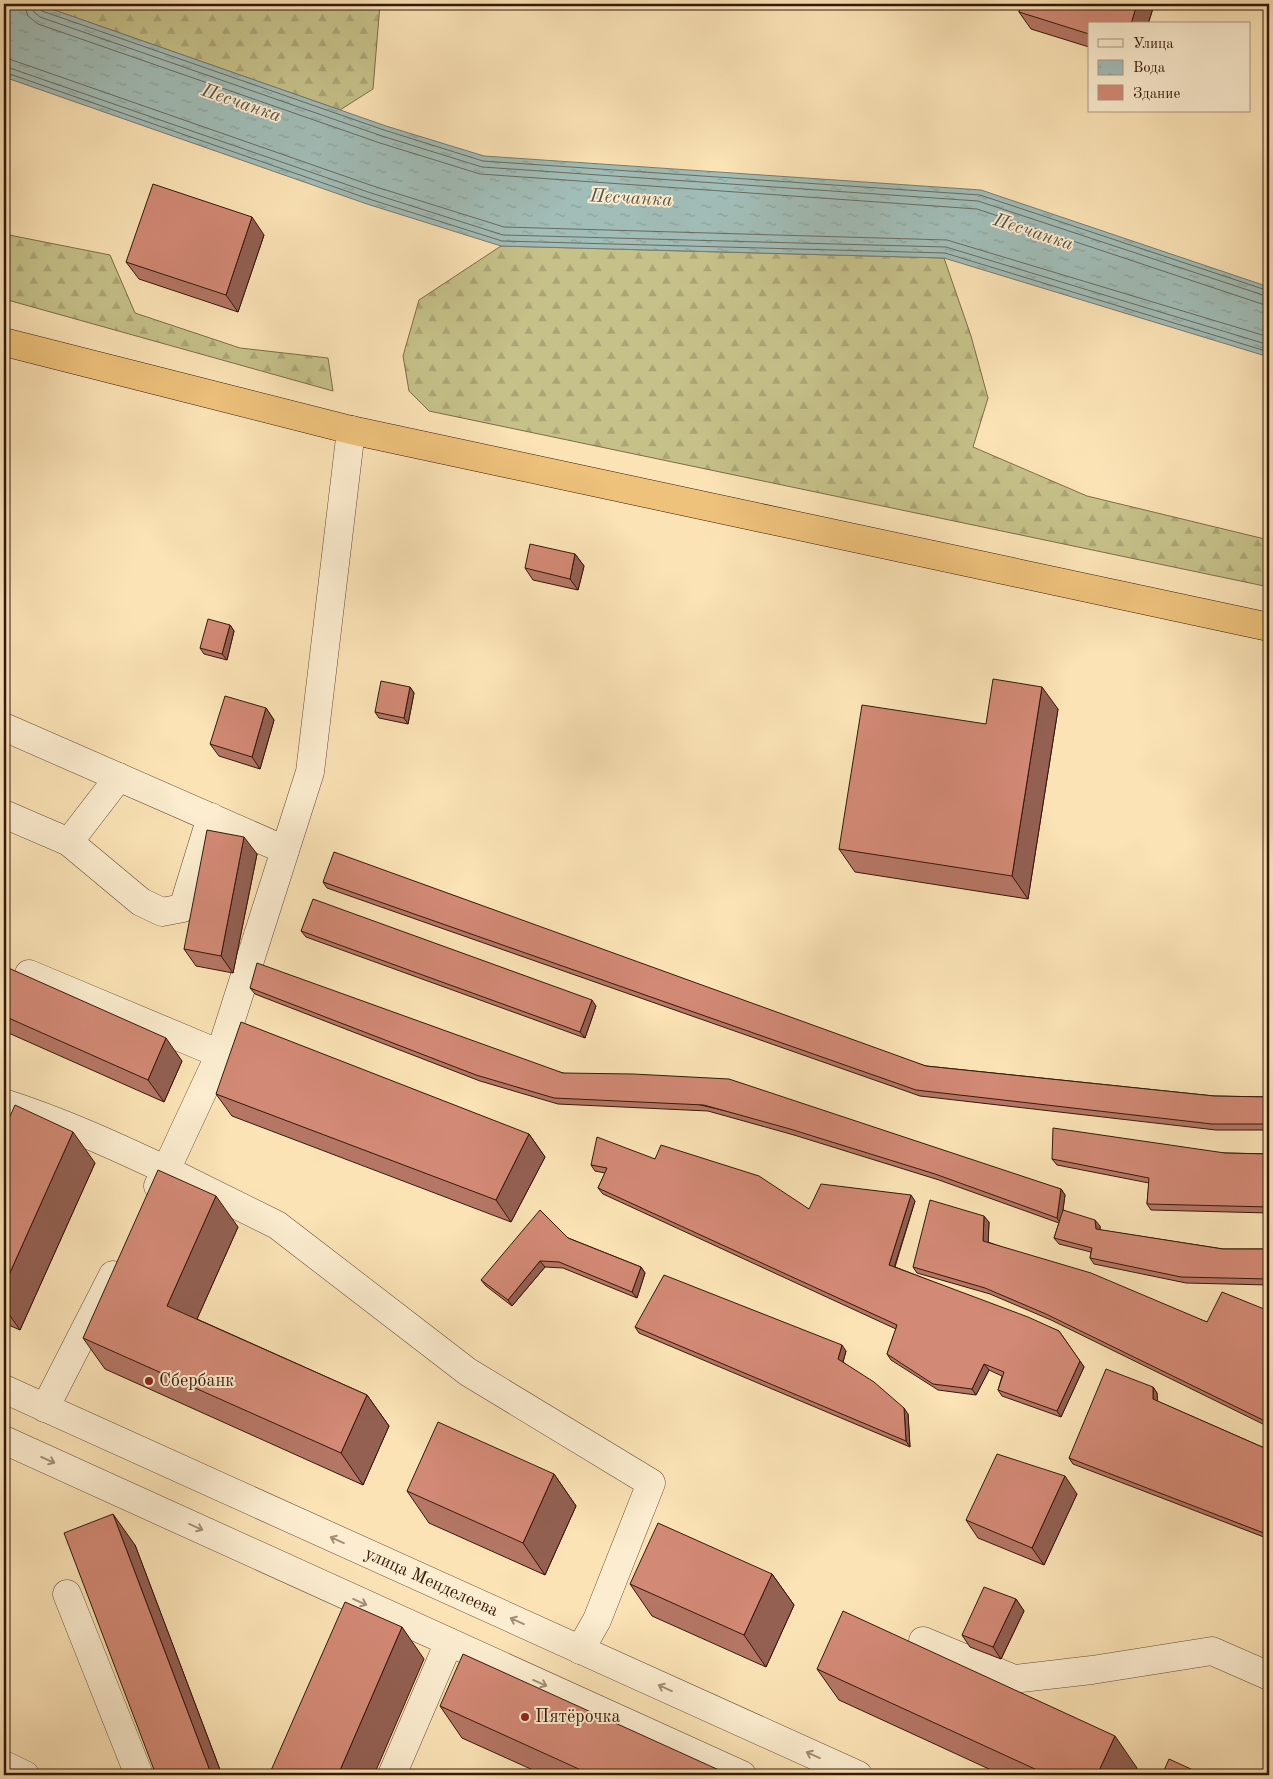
<svg xmlns="http://www.w3.org/2000/svg" width="1273" height="1779" font-family="'Old Standard TT',serif">
<style>
.forest{fill:url(#forest-firs);stroke:#7e6c48}
.water{fill:url(#water-ripples);stroke:#767b71}
.lines{fill:none;stroke-linecap:round;stroke-linejoin:round}
.shore{stroke:#6b6a60;stroke-width:1}
.minor-casing{stroke:#664b34;stroke-width:29}
.highway-casing{stroke:#351808;stroke-width:29}
.minor{stroke:#fcedd0;stroke-width:28}
.highway{stroke:#eec27b;stroke-width:28}
.wall{fill:#b57665;stroke:#351808}
.shaded-wall{fill:#936052;stroke:#351808}
.building{fill:#d28975;stroke:#351808}
.oneway{stroke:#a28d76}
.poi-dot{fill:#8f2418;stroke:#fcedd0;stroke-width:2}
.labels{text-anchor:middle;dominant-baseline:central;stroke-width:4;stroke-linejoin:round;paint-order:stroke}
.poi-label{font-size:18px;fill:#351808;stroke:#fcedd0;text-anchor:start}
.street-label{font-size:18px;fill:#351808;stroke:#fcedd0}
.water-label{font-size:19px;font-style:italic;fill:#5b5245;stroke:#fcedd0}
</style>
<defs>
<pattern id="forest-firs" width="22" height="20" patternUnits="userSpaceOnUse" patternTransform="scale(1.25)"><rect width="22" height="20" fill="#c6c189"/><path d="M5 1l3.5 6h-7zM16 11l3.5 6h-7z" fill="#aba575"/></pattern>
<pattern id="water-ripples" width="26" height="14" patternUnits="userSpaceOnUse" patternTransform="scale(1.25)"><rect width="26" height="14" fill="#a1bdb7"/><path d="M2 4q2-2 4 0t4 0M15 11q2-2 4 0t4 0" fill="none" stroke="#8ba29c"/></pattern>
</defs>
<rect width="100%" height="100%" fill="#fbe3b6"/>
<filter id="stains"><feTurbulence type="fractalNoise" baseFrequency=".004" numOctaves="4"/><feColorMatrix values="0 0 0 0 .2 0 0 0 0 .09 0 0 0 0 .02 0 0 0 .5 -.17"/></filter>
<radialGradient id="worn" r=".72"><stop offset=".6" stop-color="#630" stop-opacity="0"/><stop offset="1" stop-color="#630" stop-opacity=".3"/></radialGradient>
<path class="forest" d="M 37,4 L 380,4 L 373,89 L 340,110 Z
M 4,234 L 110,255 L 135,313 L 240,348 L 328,358 L 333,391 L 4,299 Z
M 501,246 L 944,258 L 971,336 L 988,398 L 973,447 L 1087,496 L 1269,540 L 1269,587 L 429,411 L 409,391 L 403,356 L 419,300 Z"/>
<path class="water" d="M 4,4 L 37,4 L 386,126 L 484,156 L 981,190 L 1269,287 L 1269,357 L 944,258 L 501,246 L 367,204 L 4,77 Z"/>
<g class="lines">
<path class="shore" d="M 24,4 L 28,16 L 38,24 L 380,143 L 480,174 L 977,209 L 1262,304 L 1269,305
M 32,4 L 34,12 L 40,17 L 382,136 L 482,167 L 978,201 L 1269,297
M 38,4 L 39,8 L 42,11 L 384,130 L 483,161 L 980,195 L 1269,291
M 4,58 L 12,60 L 373,186 L 504,227 L 947,240 L 1269,337
M 4,66 L 371,193 L 503,235 L 946,247 L 1269,345
M 4,72 L 369,199 L 502,241 L 945,253 L 1269,352"/>
<g class="minor-casing">
<g id="minor">
<path d="M 351,430 L 310,772 L 220,1054 L 166,1170 L 277,1225 L 468,1372 L 651,1483 L 597,1620 L 580,1650"/>
<path d="M 4,727 L 285,850"/>
<path d="M 4,814 L 69,842 L 141,902 L 162,912 L 183,908 L 211,817"/>
<path d="M 69,842 L 119,777"/>
<path d="M 29,974 L 220,1054"/>
<path d="M 4,1103 C 60,1121 113,1145 166,1170 L 158,1186"/>
<path id="s1" d="M 4,1389 L 858,1775"/>
<path d="M 45,1408 L 113,1275"/>
<path d="M 4,1440 L 742,1775"/>
<path d="M 67,1594 L 139,1775"/>
<path d="M 923,1641 L 1014,1679 L 1092,1670 L 1212,1651 L 1269,1676"/>
<path d="M 4,1765 L 25,1775"/>
<path d="M 392,1775 L 449,1642"/>
</g>
</g>
<g class="highway-casing">
<path id="highway" d="M 4,342 L 351,430 L 1269,627"/>
</g>
<use href="#minor" class="minor"/>
<use href="#highway" class="highway"/>
</g>
<path class="wall" d="M 1021,4 L 1154,4 L 1154,5 L 1148,24 L 1089,24 L 1089,47 L 1031,29 L 1019,12 Z
M 264,235 L 238,312 L 139,279 L 126,262 Z
M 575,554 L 584,566 L 578,590 L 533,580 L 525,568 Z
M 230,625 L 234,631 L 227,660 L 204,654 L 200,648 Z
M 410,687 L 414,693 L 408,724 L 379,718 L 375,712 Z
M 266,708 L 274,720 L 260,769 L 219,756 L 210,744 Z
M 1058,709 L 1028,899 L 855,872 L 839,849 L 986,724 Z
M 257,854 L 233,973 L 196,966 L 184,949 Z
M 323,882 L 926,1066 L 1214,1096 L 1269,1097 L 1269,1130 L 1216,1130 L 920,1096 L 327,888 Z
M 301,931 L 596,1006 L 585,1038 L 306,937 Z
M 4,966 L 182,1061 L 164,1102 L 4,1031 Z
M 250,988 L 563,1073 L 1061,1189 L 1065,1195 L 1063,1210 L 1100,1226 L 1100,1230 L 1223,1249 L 1269,1249 L 1269,1285 L 1186,1283 L 1094,1264 L 1090,1258 L 1091,1252 L 1059,1244 L 1054,1238 L 1059,1223 L 939,1180 L 794,1135 L 708,1111 L 558,1104 L 480,1081 L 255,994 Z
M 216,1094 L 529,1134 L 545,1157 L 511,1222 L 232,1116 Z
M 4,1130 L 95,1163 L 20,1330 L 4,1323 Z
M 1225,1153 L 1269,1154 L 1269,1213 L 1151,1210 L 1147,1204 L 1149,1183 L 1057,1165 L 1052,1159 Z
M 655,1159 L 809,1209 L 915,1201 L 895,1267 L 1059,1331 L 1084,1367 L 1061,1417 L 1002,1396 L 998,1390 L 1002,1376 L 989,1370 L 976,1395 L 938,1390 L 891,1360 L 887,1354 L 896,1329 L 603,1194 L 598,1188 L 605,1173 L 595,1171 L 591,1165 Z
M 989,1222 L 988,1242 L 1207,1322 L 1269,1311 L 1269,1427 L 1051,1320 L 990,1294 L 917,1273 L 913,1267 Z
M 238,1227 L 197,1319 L 367,1395 L 389,1426 L 363,1485 L 105,1369 L 83,1338 Z
M 568,1238 L 641,1267 L 645,1273 L 637,1298 L 563,1268 L 545,1267 L 512,1306 L 486,1286 L 481,1280 Z
M 635,1327 L 846,1351 L 843,1362 L 908,1414 L 910,1447 L 639,1333 Z
M 1153,1387 L 1157,1393 L 1157,1401 L 1269,1450 L 1269,1539 L 1073,1464 L 1069,1458 Z
M 554,1474 L 576,1506 L 545,1575 L 429,1523 L 407,1491 Z
M 1077,1494 L 1044,1565 L 978,1538 L 966,1520 Z
M 135,1545 L 222,1775 L 156,1775 Z
M 772,1574 L 794,1605 L 766,1667 L 652,1616 L 630,1584 Z
M 1016,1599 L 1024,1611 L 1001,1659 L 970,1647 L 962,1635 Z
M 817,1669 L 1137,1768 L 1133,1775 L 1002,1775 L 839,1700 Z
M 440,1706 L 730,1775 L 544,1775 L 462,1738 Z"/>
<path class="shaded-wall" d="M 1137,4 L 1154,4 L 1154,5 L 1148,24 L 1131,24 Z
M 252,217 L 264,235 L 238,312 L 226,295 Z
M 575,554 L 584,566 L 578,590 L 570,579 Z
M 230,625 L 234,631 L 227,660 L 222,654 Z
M 410,687 L 414,693 L 408,724 L 404,718 Z
M 1042,687 L 1058,709 L 1028,899 L 1012,876 Z
M 266,708 L 274,720 L 260,769 L 252,757 Z
M 244,837 L 257,854 L 233,973 L 221,956 Z
M 592,1000 L 596,1006 L 585,1038 L 580,1032 Z
M 166,1038 L 182,1061 L 164,1102 L 148,1080 Z
M 73,1132 L 95,1163 L 20,1330 L 4,1307 L 4,1286 Z
M 529,1134 L 545,1157 L 511,1222 L 496,1200 Z
M 1061,1189 L 1065,1195 L 1061,1224 L 1057,1218 Z
M 911,1195 L 915,1201 L 893,1271 L 889,1265 Z
M 216,1196 L 238,1227 L 189,1337 L 167,1306 Z
M 984,1216 L 989,1222 L 988,1247 L 983,1241 Z
M 1095,1220 L 1100,1226 L 1100,1235 L 1096,1229 Z
M 540,1261 L 545,1267 L 512,1306 L 508,1300 Z
M 641,1267 L 645,1273 L 637,1298 L 632,1292 Z
M 842,1345 L 846,1351 L 842,1365 L 838,1359 Z
M 1080,1361 L 1084,1367 L 1061,1417 L 1057,1411 Z
M 984,1364 L 989,1370 L 976,1395 L 972,1389 Z
M 1153,1387 L 1157,1393 L 1158,1405 L 1153,1399 Z
M 367,1395 L 389,1426 L 363,1485 L 341,1453 Z
M 904,1408 L 908,1414 L 910,1447 L 906,1441 Z
M 554,1474 L 576,1506 L 545,1575 L 523,1543 Z
M 1065,1476 L 1077,1494 L 1044,1565 L 1032,1548 Z
M 113,1514 L 135,1545 L 222,1775 L 214,1775 L 210,1771 Z
M 772,1574 L 794,1605 L 766,1667 L 744,1635 Z
M 1016,1599 L 1024,1611 L 1001,1659 L 993,1647 Z
M 402,1627 L 424,1659 L 374,1775 L 338,1775 Z
M 1115,1736 L 1137,1768 L 1133,1775 L 1097,1775 Z"/>
<path class="building" d="M 1021,4 L 1137,4 L 1131,24 L 1089,24 L 1089,34 L 1019,12 Z
M 153,184 L 252,217 L 226,295 L 126,262 Z
M 530,544 L 575,554 L 570,579 L 525,568 Z
M 208,619 L 230,625 L 222,654 L 200,648 Z
M 993,679 L 1042,687 L 1012,876 L 839,849 L 862,705 L 986,724 Z
M 381,681 L 410,687 L 404,718 L 375,712 Z
M 225,696 L 266,708 L 252,757 L 210,744 Z
M 207,830 L 244,837 L 221,956 L 184,949 Z
M 334,852 L 926,1066 L 1214,1096 L 1269,1097 L 1269,1124 L 1212,1124 L 916,1090 L 323,882 Z
M 313,899 L 592,1000 L 580,1032 L 301,931 Z
M 257,963 L 563,1073 L 633,1074 L 729,1079 L 1061,1189 L 1057,1218 L 935,1174 L 790,1129 L 704,1105 L 554,1098 L 476,1075 L 250,988 Z
M 4,966 L 166,1038 L 148,1080 L 4,1016 Z
M 241,1022 L 529,1134 L 496,1200 L 216,1094 Z
M 15,1105 L 73,1132 L 4,1286 L 4,1130 Z
M 1053,1128 L 1225,1153 L 1269,1154 L 1269,1207 L 1147,1204 L 1149,1178 L 1052,1159 Z
M 597,1137 L 655,1159 L 661,1145 L 759,1176 L 809,1209 L 821,1184 L 911,1195 L 889,1265 L 1028,1317 L 1059,1331 L 1080,1361 L 1057,1411 L 998,1390 L 1004,1372 L 984,1364 L 972,1389 L 933,1384 L 887,1354 L 897,1325 L 598,1188 L 607,1168 L 591,1165 Z
M 158,1170 L 216,1196 L 167,1306 L 367,1395 L 341,1453 L 83,1338 Z
M 930,1200 L 984,1216 L 983,1241 L 1091,1273 L 1207,1322 L 1222,1292 L 1269,1311 L 1269,1423 L 1046,1314 L 985,1288 L 913,1267 Z
M 540,1210 L 568,1238 L 641,1267 L 632,1292 L 559,1262 L 540,1261 L 508,1300 L 481,1280 Z
M 1063,1210 L 1095,1220 L 1096,1229 L 1223,1249 L 1269,1249 L 1269,1279 L 1181,1277 L 1090,1258 L 1092,1248 L 1054,1238 Z
M 664,1275 L 842,1345 L 838,1359 L 874,1382 L 904,1408 L 906,1441 L 635,1327 Z
M 1106,1369 L 1153,1387 L 1153,1399 L 1269,1450 L 1269,1535 L 1069,1458 Z
M 438,1422 L 554,1474 L 523,1543 L 407,1491 Z
M 997,1454 L 1065,1476 L 1032,1548 L 966,1520 Z
M 113,1514 L 210,1771 L 198,1775 L 156,1775 L 64,1533 Z
M 658,1523 L 772,1574 L 744,1635 L 630,1584 Z
M 984,1587 L 1016,1599 L 993,1647 L 962,1635 Z
M 345,1602 L 402,1627 L 338,1775 L 269,1775 Z
M 843,1611 L 1115,1736 L 1097,1775 L 1048,1775 L 817,1669 Z
M 463,1654 L 730,1775 L 592,1775 L 440,1706 Z
M 1169,1759 L 1204,1775 L 1162,1775 Z"/>
<defs><path id="oneway-shaft" d="M-6 0H5M1.5-3L5.5 0L1.5 3" fill="none" stroke-width="1.6" stroke-linecap="round" stroke-linejoin="round" transform="scale(1.25)"/></defs>
<g class="oneway">
<use href="#oneway-shaft" transform="translate(48 1460) rotate(24)"/>
<use href="#oneway-shaft" transform="translate(196 1527) rotate(24)"/>
<use href="#oneway-shaft" transform="translate(337 1540) rotate(-156)"/>
<use href="#oneway-shaft" transform="translate(360 1602) rotate(24)"/>
<use href="#oneway-shaft" transform="translate(517 1621) rotate(-156)"/>
<use href="#oneway-shaft" transform="translate(540 1683) rotate(24)"/>
<use href="#oneway-shaft" transform="translate(665 1688) rotate(-156)"/>
<use href="#oneway-shaft" transform="translate(813 1755) rotate(-156)"/>
</g>
<g class="poi-dot">
<circle cx="149" cy="1381" r="5"/>
<circle cx="525" cy="1717" r="5"/>
</g>
<g class="labels">
<g class="poi-label">
<text x="159" y="1381">Сбербанк</text>
<text x="535" y="1717">Пятёрочка</text>
</g>
<g class="street-label">
<text stroke="none"><textPath href="#s1" startOffset="469">улица Менделеева</textPath></text>
</g>
<g class="water-label">
<text transform="translate(241 104) rotate(19)">Песчанка</text>
<text transform="translate(631 199) rotate(3)">Песчанка</text>
<text transform="translate(1033 233) rotate(18)">Песчанка</text>
</g>
</g>
<rect width="1273" height="1779" fill="none" stroke="#fbe3b6" stroke-width="20"/>
<rect x="5" y="5" width="1263" height="1769" fill="none" stroke="#351808" stroke-width="2.5"/>
<rect x="10" y="10" width="1253" height="1759" fill="none" stroke="#351808"/>
<rect x="1088" y="22" width="162" height="90" fill="#fcedd0" stroke="#ac9880"/>
<rect x="1098" y="39" width="25" height="8" fill="#fcedd0" stroke="#ac9880"/>
<text x="1133" y="48" font-size="15" fill="#351808">Улица</text>
<rect x="1098" y="60" width="25" height="15" fill="url(#water-ripples)" stroke="#ac9880"/>
<text x="1133" y="72" font-size="15" fill="#351808">Вода</text>
<rect x="1098" y="85" width="25" height="15" fill="#d28975" stroke="#ac9880"/>
<text x="1133" y="98" font-size="15" fill="#351808">Здание</text>
<rect width="100%" height="100%" filter="url(#stains)"/>
<rect width="100%" height="100%" fill="url(#worn)"/>
</svg>
